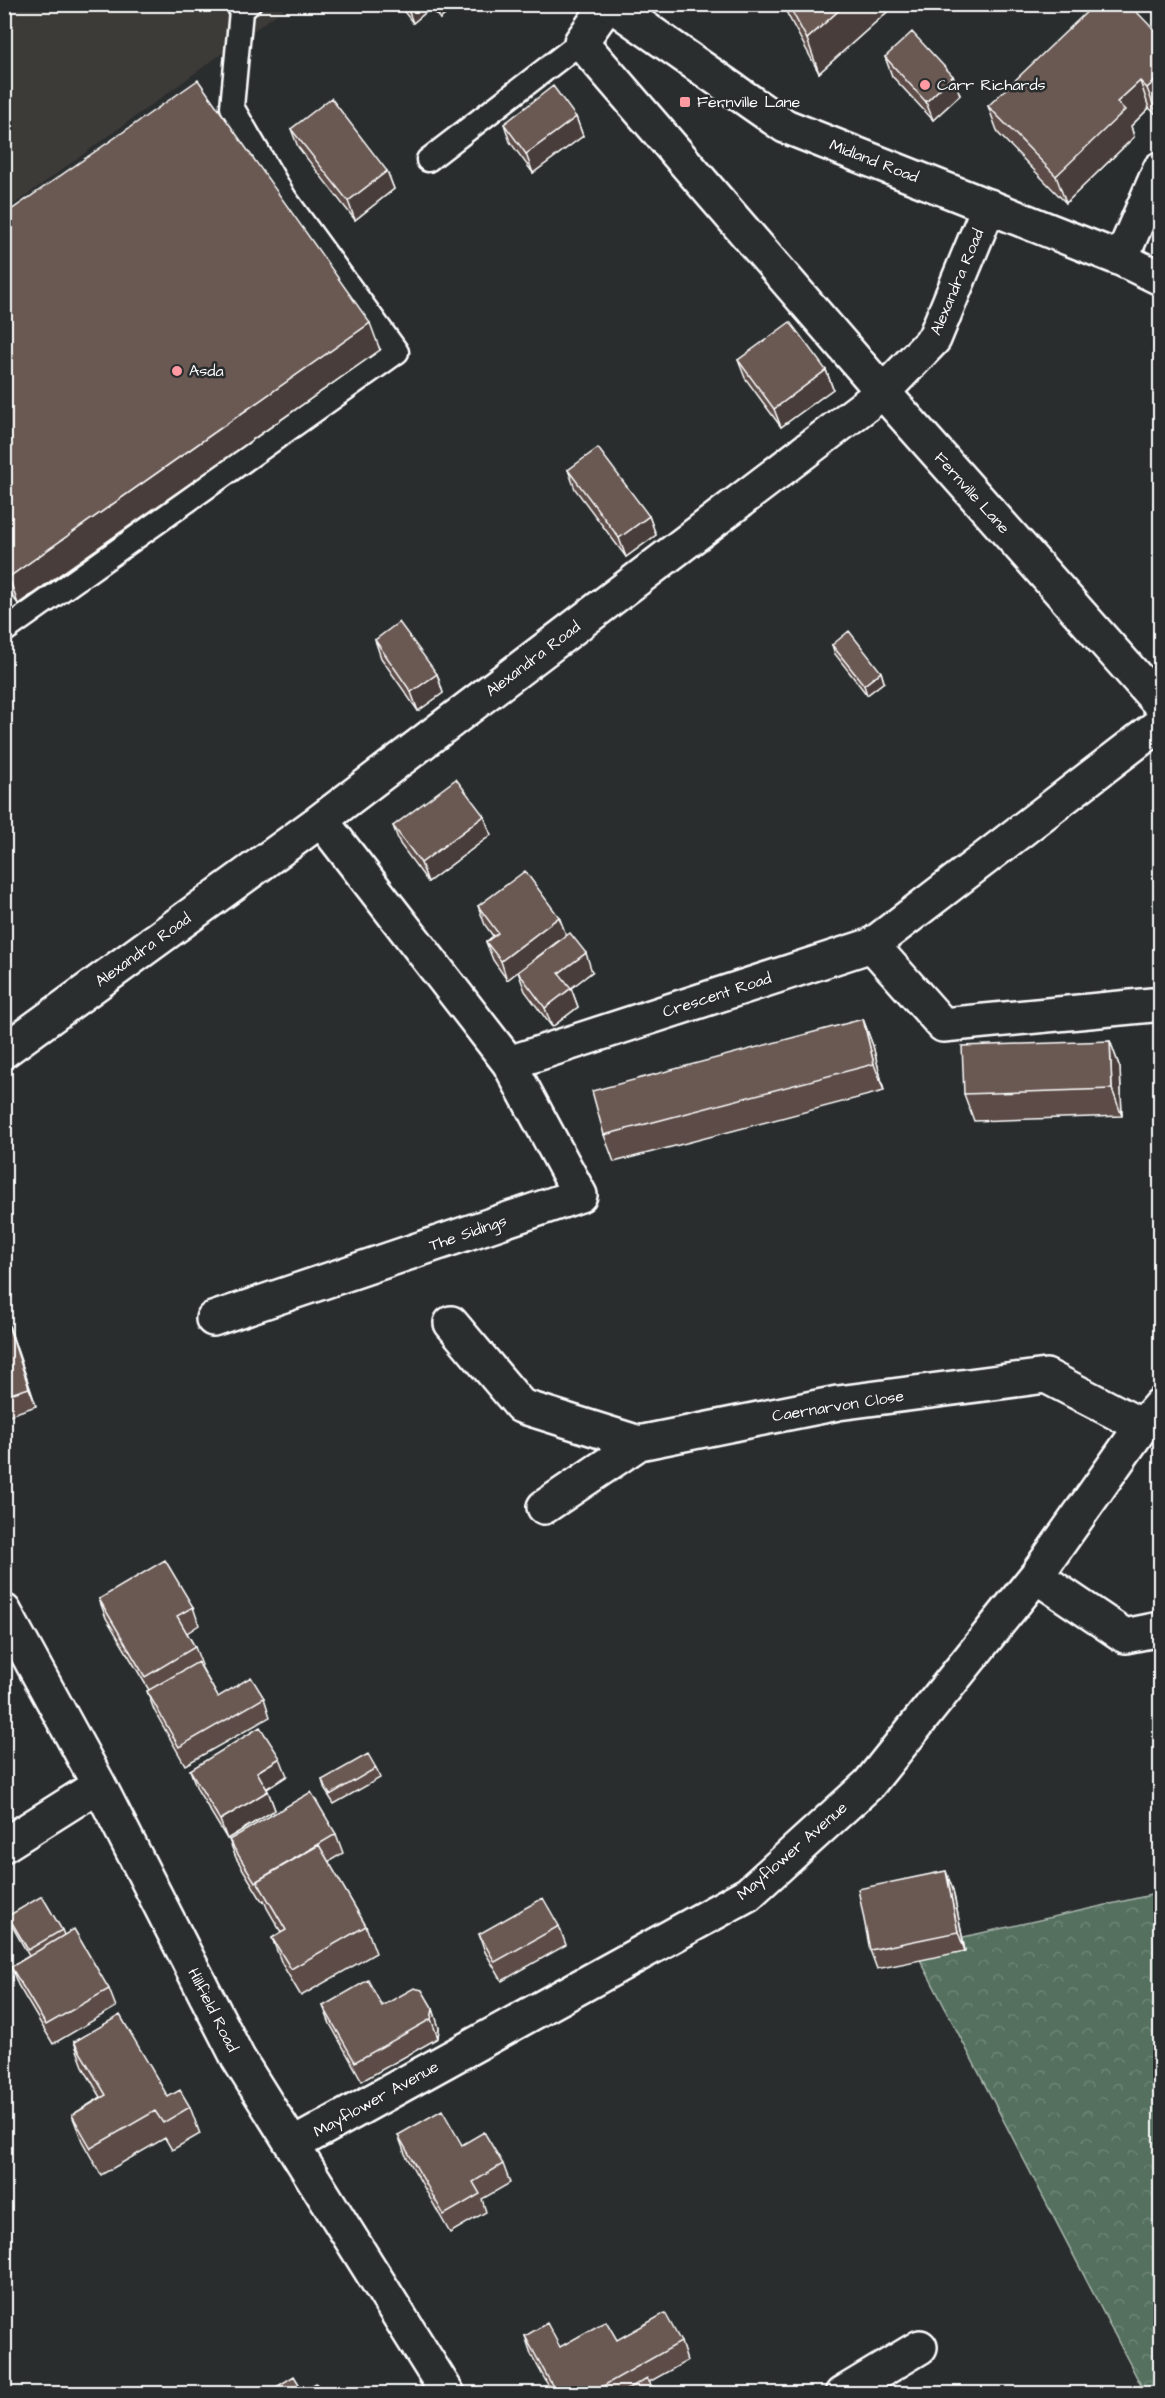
<svg xmlns="http://www.w3.org/2000/svg" width="1165" height="2398" font-family="'Architects Daughter',sans-serif">
<style>
.built{fill:#3d3a39}
.park{fill:url(#park-crowns);stroke:#aab8af;stroke-width:1.5}
.lines{fill:none;stroke-linecap:round;stroke-linejoin:round}
.lane-casing{stroke:#fff;stroke-width:27}
.street-casing{stroke:#fff;stroke-width:38}
.secondary-casing{stroke:#fff;stroke-width:38}
.lane{stroke:#2a2d2e;stroke-width:22}
.street{stroke:#2a2d2e;stroke-width:33}
.secondary{stroke:#2a2d2e;stroke-width:33}
.wall{fill:#5b4c47;stroke:#fff;stroke-width:1.5}
.shaded-wall{fill:#4a3e3a;stroke:#fff;stroke-width:1.5}
.building{fill:#6a5853;stroke:#fff;stroke-width:1.5}
.poi-dot{fill:#ff9aa2;stroke:#2a2d2e;stroke-width:2}
.labels{text-anchor:middle;dominant-baseline:central;stroke-width:5;stroke-linejoin:round;paint-order:stroke}
.poi-label{font-size:16px;fill:#fff;stroke:#2a2d2e;text-anchor:start}
.street-label{font-size:16px;fill:#fff;stroke:#2a2d2e}
</style>
<defs>
<pattern id="park-crowns" width="20" height="18" patternUnits="userSpaceOnUse" patternTransform="scale(1.5)"><rect width="20" height="18" fill="#55705f"/><path d="M2 6a3 3 0 1 1 6 0M12 15a3 3 0 1 1 6 0" fill="none" stroke="#6e8577"/></pattern>
</defs>
<rect width="100%" height="100%" fill="#2a2d2e"/>
<filter id="ink" filterUnits="userSpaceOnUse"><feTurbulence type="fractalNoise" baseFrequency=".0167" numOctaves="2"/><feDisplacementMap in="SourceGraphic" scale="12" xChannelSelector="R" yChannelSelector="G"/><feConvolveMatrix kernelMatrix="1 2 1 2 8 2 1 2 1" color-interpolation-filters="sRGB"/></filter>
<g filter="url(#ink)">
<path class="built" d="M 5,5 L 289,5 L 5,211 Z"/>
<path class="park" d="M 1160,1893 L 1160,2393 L 1145,2393 L 914,1948 Z"/>
<g class="lines">
<g class="lane-casing">
<path id="lane" d="M 428,160 L 581,42
M 4,631 L 397,352 L 285,198 L 232,107 L 241,11 L 249,4"/>
</g>
<g class="street-casing">
<path id="street" d="M 608,4 L 581,42 L 883,392 L 1160,704
M 321,820 L 509,1063 L 872,945 L 1160,724
M 872,945 L 943,1025 L 1152,1005
M 4,1051 L 321,820 L 883,392 L 934,339 L 989,206
M 213,1319 L 580,1195 L 509,1063
M 451,1323 L 521,1406 L 639,1443
M 544,1507 L 639,1443 L 838,1403 L 1046,1376 L 1142,1426
M 1036,1576 L 1125,1636 L 1160,1629
M 4,1611 L 99,1785 L 238,2058 L 448,2394
M 4,1845 L 99,1785
M 293,2145 L 748,1894 L 869,1784 L 1036,1576 L 1142,1426 L 1160,1405
M 842,2394 L 920,2347"/>
</g>
<g class="secondary-casing">
<path id="secondary" d="M 610,4 L 785,126 L 1121,259 L 1160,278
M 1121,259 L 1160,169"/>
</g>
<use href="#lane" class="lane"/>
<use href="#street" class="street"/>
<use href="#secondary" class="secondary"/>
</g>
<path class="wall" d="M 400,4 L 458,4 L 440,19 L 431,8 L 413,23 L 401,8 Z
M 782,4 L 896,4 L 819,73 Z
M 1161,37 L 1161,111 L 1157,115 L 1149,108 L 1131,126 L 1134,137 L 1066,203 L 998,133 L 988,106 Z
M 885,57 L 953,76 L 960,95 L 933,120 L 892,76 Z
M 576,117 L 583,136 L 533,173 L 510,142 L 504,124 Z
M 291,129 L 387,171 L 394,189 L 355,220 L 298,147 Z
M 4,215 L 380,350 L 18,604 L 4,585 Z
M 738,360 L 826,370 L 833,389 L 781,427 L 745,378 Z
M 568,470 L 649,516 L 656,535 L 626,557 L 575,489 Z
M 375,640 L 437,674 L 443,693 L 418,711 L 381,658 Z
M 832,645 L 881,672 L 884,682 L 867,695 L 835,654 Z
M 484,816 L 491,835 L 428,882 L 400,844 L 393,826 Z
M 478,906 L 559,917 L 566,935 L 507,980 L 493,960 L 486,942 L 493,936 L 485,925 Z
M 518,972 L 592,972 L 571,988 L 578,1007 L 552,1027 L 525,991 Z
M 863,1019 L 873,1046 L 884,1091 L 614,1162 L 604,1135 Z
M 1110,1041 L 1120,1068 L 1122,1116 L 974,1121 L 964,1094 Z
M 4,1311 L 36,1406 L 4,1417 Z
M 99,1599 L 193,1607 L 199,1625 L 187,1633 L 195,1647 L 202,1665 L 201,1666 L 218,1697 L 264,1698 L 270,1717 L 185,1765 L 154,1710 L 147,1691 L 149,1690 L 106,1618 Z
M 376,1768 L 380,1778 L 334,1804 L 325,1790 L 322,1780 Z
M 190,1770 L 287,1776 L 267,1789 L 275,1810 L 227,1839 L 197,1789 Z
M 336,1834 L 343,1853 L 328,1862 L 366,1926 L 376,1953 L 301,1996 L 282,1964 L 272,1938 L 281,1932 L 267,1908 L 264,1900 L 262,1901 L 236,1858 L 229,1840 Z
M 953,1890 L 965,1951 L 877,1969 L 870,1950 Z
M 8,1916 L 62,1930 L 64,1935 L 109,1989 L 116,2007 L 53,2044 L 18,1985 L 11,1967 L 29,1956 L 12,1926 Z
M 559,1926 L 566,1945 L 502,1981 L 485,1952 L 479,1934 Z
M 323,2006 L 382,2006 L 433,2009 L 439,2028 L 438,2038 L 362,2081 L 330,2024 Z
M 74,2042 L 168,2097 L 190,2107 L 200,2134 L 172,2150 L 165,2138 L 101,2175 L 82,2141 L 72,2115 L 101,2097 L 84,2069 Z
M 398,2135 L 462,2145 L 503,2164 L 510,2183 L 482,2199 L 486,2212 L 450,2233 L 405,2154 Z
M 525,2336 L 560,2347 L 617,2340 L 681,2342 L 687,2361 L 649,2382 L 656,2394 L 553,2394 L 531,2354 Z"/>
<path class="shaded-wall" d="M 406,4 L 430,4 L 431,8 L 413,23 Z
M 435,4 L 458,4 L 440,19 Z
M 846,4 L 896,4 L 819,73 L 807,39 Z
M 1161,75 L 1161,111 L 1157,115 L 1147,88 Z
M 953,76 L 960,95 L 933,120 L 926,102 Z
M 1140,81 L 1149,108 L 1131,126 L 1134,137 L 1066,203 L 1056,176 L 1117,102 Z
M 576,117 L 583,136 L 533,173 L 526,154 Z
M 387,171 L 394,189 L 355,220 L 348,201 Z
M 370,323 L 380,350 L 18,604 L 9,577 Z
M 826,370 L 833,389 L 781,427 L 774,409 Z
M 649,516 L 656,535 L 626,557 L 619,538 Z
M 881,672 L 884,682 L 867,695 L 864,685 Z
M 437,674 L 443,693 L 418,711 L 411,692 Z
M 484,816 L 491,835 L 428,882 L 421,863 Z
M 559,917 L 566,935 L 507,980 L 501,961 Z
M 586,953 L 592,972 L 566,992 L 559,973 Z
M 571,988 L 578,1007 L 552,1027 L 545,1008 Z
M 863,1019 L 873,1046 L 884,1091 L 874,1064 Z
M 1110,1041 L 1120,1068 L 1122,1116 L 1112,1089 Z
M 4,1311 L 36,1406 L 29,1388 Z
M 280,1758 L 287,1776 L 264,1790 L 257,1772 Z
M 268,1791 L 275,1810 L 227,1839 L 220,1820 Z
M 946,1871 L 953,1890 L 965,1951 L 958,1932 Z
M 433,2009 L 439,2028 L 438,2038 L 431,2019 Z"/>
<path class="building" d="M 788,4 L 846,4 L 807,39 Z
M 1095,4 L 1129,4 L 1161,37 L 1161,75 L 1147,88 L 1140,81 L 1117,102 L 1125,110 L 1056,176 L 988,106 Z
M 912,32 L 953,76 L 926,102 L 885,57 Z
M 198,80 L 370,323 L 9,577 L 4,571 L 4,215 Z
M 553,86 L 576,117 L 526,154 L 504,124 Z
M 331,98 L 387,171 L 348,201 L 291,129 Z
M 790,322 L 826,370 L 774,409 L 738,360 Z
M 598,448 L 649,516 L 619,538 L 568,470 Z
M 399,622 L 437,674 L 411,692 L 375,640 Z
M 849,631 L 881,672 L 864,685 L 832,645 Z
M 456,779 L 484,816 L 421,863 L 393,826 Z
M 525,871 L 559,917 L 501,961 L 486,942 L 498,933 L 478,906 Z
M 570,933 L 586,953 L 559,973 L 571,988 L 545,1008 L 518,972 Z
M 863,1019 L 874,1064 L 604,1135 L 592,1091 Z
M 1110,1041 L 1112,1089 L 964,1094 L 962,1046 Z
M 4,1313 L 29,1388 L 4,1396 Z
M 165,1560 L 193,1607 L 177,1616 L 195,1647 L 145,1677 L 99,1599 Z
M 198,1662 L 218,1697 L 251,1677 L 264,1698 L 179,1747 L 147,1691 Z
M 260,1727 L 280,1758 L 257,1772 L 268,1791 L 220,1820 L 190,1770 Z
M 368,1754 L 376,1768 L 330,1795 L 322,1780 Z
M 311,1792 L 336,1834 L 255,1882 L 229,1840 Z
M 319,1845 L 366,1926 L 291,1969 L 272,1938 L 286,1930 L 257,1881 Z
M 946,1871 L 958,1932 L 870,1950 L 858,1889 Z
M 42,1896 L 62,1930 L 28,1950 L 8,1916 Z
M 543,1898 L 559,1926 L 495,1962 L 479,1934 Z
M 74,1929 L 109,1989 L 46,2025 L 11,1967 Z
M 368,1980 L 382,2006 L 414,1988 L 422,1990 L 433,2009 L 431,2019 L 355,2062 L 323,2006 Z
M 120,2015 L 168,2097 L 180,2090 L 190,2107 L 163,2123 L 155,2111 L 91,2148 L 72,2115 L 106,2095 L 74,2042 Z
M 442,2110 L 462,2145 L 484,2132 L 503,2164 L 473,2182 L 480,2194 L 444,2215 L 398,2135 Z
M 665,2313 L 681,2342 L 589,2394 L 557,2394 L 525,2336 L 547,2323 L 560,2347 L 606,2321 L 617,2340 Z
M 294,2376 L 303,2391 L 316,2383 L 323,2394 L 265,2394 Z
M 647,2378 L 656,2394 L 619,2394 Z"/>
</g>
<g class="poi-dot">
<circle cx="925" cy="85" r="6"/>
<rect x="679" y="96" width="12" height="12" rx="3"/>
<circle cx="177" cy="371" r="6"/>
</g>
<g class="labels">
<g class="poi-label">
<text x="937" y="85">Carr Richards</text>
<text x="697" y="102">Fernville Lane</text>
<text x="189" y="371">Asda</text>
</g>
<g class="street-label">
<text transform="translate(874 161) rotate(21)">Midland Road</text>
<text transform="translate(957 282) rotate(-67)">Alexandra Road</text>
<text transform="translate(972 493) rotate(48)">Fernville Lane</text>
<text transform="translate(533 659) rotate(-37)">Alexandra Road</text>
<text transform="translate(143 950) rotate(-36)">Alexandra Road</text>
<text transform="translate(717 995) rotate(-18)">Crescent Road</text>
<text transform="translate(468 1233) rotate(-19)">The Sidings</text>
<text transform="translate(838 1406) rotate(-9)">Caernarvon Close</text>
<text transform="translate(792 1851) rotate(-41)">Mayflower Avenue</text>
<text transform="translate(213 2010) rotate(63)">Hillfield Road</text>
<text transform="translate(376 2099) rotate(-29)">Mayflower Avenue</text>
</g>
</g>
<rect width="1165" height="2398" fill="none" stroke="#2a2d2e" stroke-width="24"/>
<rect x="12" y="12" width="1141" height="2374" fill="none" stroke="#fff" stroke-width="2" filter="url(#ink)"/>
</svg>
